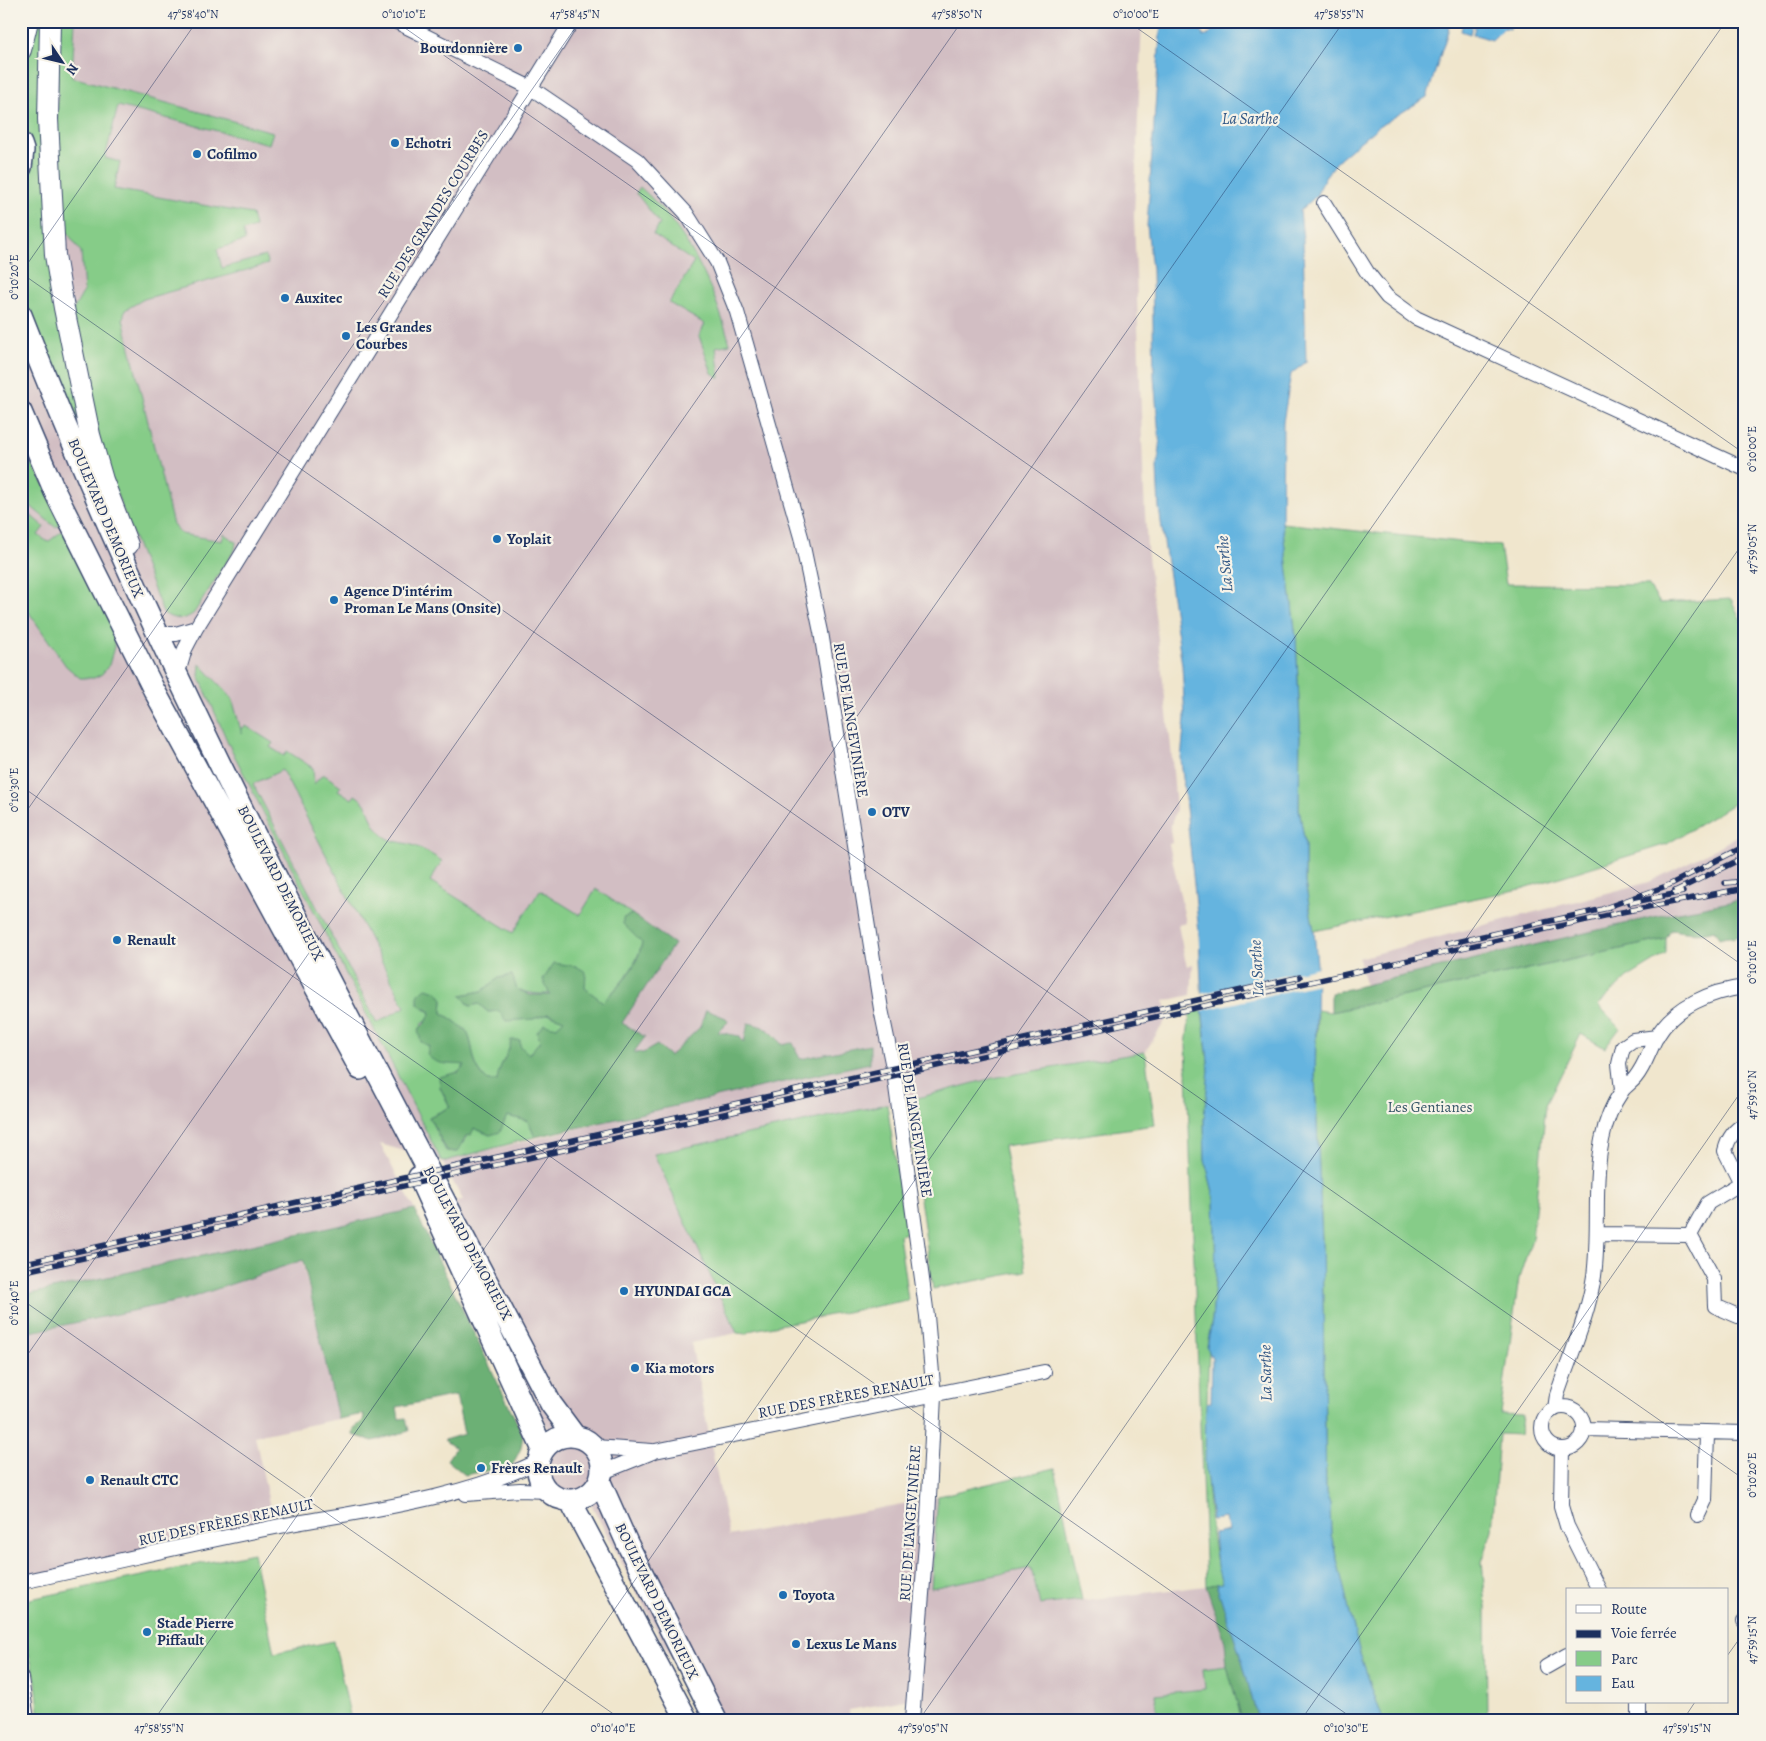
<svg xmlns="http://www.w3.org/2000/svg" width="1766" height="1741" font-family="Alegreya,serif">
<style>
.industrial{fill:#d2bec3;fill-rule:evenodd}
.green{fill:#86cc88;stroke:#507e73;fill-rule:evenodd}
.forest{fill:#6cb074;stroke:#447069}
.water{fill:#65b4df;stroke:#40729e}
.pier{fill:#f0e6cd}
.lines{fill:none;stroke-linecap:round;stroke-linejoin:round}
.street-casing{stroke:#3b4a6f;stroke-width:16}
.secondary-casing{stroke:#3b4a6f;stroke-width:22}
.primary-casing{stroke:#3b4a6f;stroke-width:24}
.street{stroke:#fff;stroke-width:14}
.secondary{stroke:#fff;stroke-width:20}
.primary{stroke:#fff;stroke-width:21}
.rail-casing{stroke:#1b2f5e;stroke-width:5.5}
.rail{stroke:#f7f3e8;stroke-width:4;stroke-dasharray:11;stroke-linecap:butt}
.ticks{fill:none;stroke:#1b2f5e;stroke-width:1;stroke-opacity:0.45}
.poi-dot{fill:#1f6fb2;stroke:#f7f3e8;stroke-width:2}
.labels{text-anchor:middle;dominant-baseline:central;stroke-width:4.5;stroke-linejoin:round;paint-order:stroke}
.poi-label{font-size:15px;font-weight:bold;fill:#1b2f5e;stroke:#f7f3e8;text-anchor:start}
.street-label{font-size:15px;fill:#1b2f5e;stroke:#f7f3e8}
.park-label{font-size:15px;fill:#365668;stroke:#f7f3e8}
.water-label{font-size:16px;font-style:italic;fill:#315785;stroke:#f7f3e8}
.neatline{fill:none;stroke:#1b2f5e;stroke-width:2}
.ticks-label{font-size:12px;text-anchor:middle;fill:#1b2f5e}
</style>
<rect width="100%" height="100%" fill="#f7f3e8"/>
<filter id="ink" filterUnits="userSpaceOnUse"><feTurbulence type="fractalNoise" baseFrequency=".02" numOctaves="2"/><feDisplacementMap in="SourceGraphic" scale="10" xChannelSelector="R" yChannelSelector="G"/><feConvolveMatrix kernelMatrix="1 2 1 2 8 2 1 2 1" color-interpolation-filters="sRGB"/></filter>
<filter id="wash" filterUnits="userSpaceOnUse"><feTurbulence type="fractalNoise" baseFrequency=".0096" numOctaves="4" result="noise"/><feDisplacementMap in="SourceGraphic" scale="20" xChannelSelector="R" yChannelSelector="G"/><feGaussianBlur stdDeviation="1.12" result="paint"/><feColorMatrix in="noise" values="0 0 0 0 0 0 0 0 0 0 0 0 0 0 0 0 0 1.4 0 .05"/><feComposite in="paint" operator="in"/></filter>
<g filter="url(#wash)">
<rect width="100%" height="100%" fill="#f0e6cd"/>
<path class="industrial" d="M 21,21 L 1142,21 L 1134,216 L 1144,494 L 1147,548 L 1171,747 L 1176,809 L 1170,829 L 1172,843 L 1169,844 L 1186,923 L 1178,925 L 1185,959 L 1187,966 L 1193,964 L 1191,995 L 1164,1001 L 1167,1018 L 1145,1052 L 993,1078 L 906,1101 L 654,1154 L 737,1333 L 691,1343 L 729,1536 L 919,1501 L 938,1496 L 931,1588 L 1031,1568 L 1041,1605 L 1206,1586 L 1225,1642 L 1227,1666 L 1242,1720 L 922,1720 L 923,1697 L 849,1710 L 850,1720 L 703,1720 L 587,1496 L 570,1500 L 558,1498 L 542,1485 L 538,1475 L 538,1465 L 543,1450 L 553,1439 L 439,1203 L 463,1200 L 442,1162 L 380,1144 L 415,1210 L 296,1234 L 338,1419 L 255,1436 L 274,1527 L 21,1582 ZM 600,1123 L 601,1123 L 474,1154 L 535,1137 Z
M 1745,831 L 1745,899 L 1653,917 L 1365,985 L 1359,958 L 1649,882 L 1717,848 Z"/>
<path class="green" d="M 28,21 L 50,21 L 55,255 L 103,480 L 21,315 L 21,50 Z
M 58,21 L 75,21 L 72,77 L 273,132 L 269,144 L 118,106 L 105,158 L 120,162 L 114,189 L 252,214 L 255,227 L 243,231 L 245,241 L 217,249 L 222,268 L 265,256 L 268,264 L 144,299 L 125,310 L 123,319 L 173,525 L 181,534 L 222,541 L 224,534 L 236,542 L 235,549 L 194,613 C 184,621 174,620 163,613 L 104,461 L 72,312 L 84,291 L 81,252 L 64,228 L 57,137 Z
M 640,187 C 687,229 713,284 730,344 L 716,347 L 720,378 L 712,373 L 699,336 L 705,324 L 669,303 L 694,262 L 653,234 L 660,224 L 636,193 Z
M 21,459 L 32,463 L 66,523 L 55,527 L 21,498 Z
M 21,507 L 44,527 L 38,535 L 48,542 L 71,524 L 114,613 L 114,647 L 109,665 L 102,674 L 94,678 L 80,678 L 66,666 L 21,601 Z
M 1282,523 L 1500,546 L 1506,584 L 1648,585 L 1660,603 L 1731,599 L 1745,629 L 1745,797 L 1667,844 L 1521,889 L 1314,931 L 1305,883 L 1305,844 L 1299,809 L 1300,723 L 1296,638 Z
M 200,664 L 232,698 L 242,734 L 242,728 L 246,726 L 273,743 L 270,747 L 284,756 L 287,751 L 313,768 L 314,784 L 323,774 L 341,786 L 338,790 L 352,799 L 355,795 C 373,806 367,818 380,832 C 390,844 403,841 415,846 C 425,850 434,856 442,861 L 430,881 L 513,933 L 540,890 L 580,915 L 596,889 L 632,914 L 624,918 L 642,943 C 636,968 621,984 603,1002 L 584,988 C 560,993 540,998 516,989 L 512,975 L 499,978 L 482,991 L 462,995 L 470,1006 L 479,1004 L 488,1012 L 499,1011 L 533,1019 L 548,1014 L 564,1020 L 528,1054 L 520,1046 C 507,1054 498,1064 498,1081 L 488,1081 C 469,1063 476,1051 467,1032 C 466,1029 446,1015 442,1013 L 443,1000 L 424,1009 L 431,1012 L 427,1021 L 421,1024 L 429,1046 L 459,1064 L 465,1065 L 459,1072 L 448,1076 L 440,1087 L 450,1107 L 429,1117 L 446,1151 L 457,1152 L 473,1128 L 490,1135 L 507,1116 L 528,1121 L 535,1137 L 442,1162 L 229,745 L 199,676 ZM 282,770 L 405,1007 L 377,1023 L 253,784 Z
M 1666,939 L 1666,954 L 1627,978 L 1598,1005 L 1620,1028 L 1605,1048 L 1581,1034 L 1546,1105 L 1532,1239 L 1519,1278 L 1500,1414 L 1522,1415 L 1520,1435 L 1499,1434 L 1492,1531 L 1482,1562 L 1486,1606 L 1487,1720 L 1383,1720 L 1360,1654 L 1331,1535 L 1330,1504 L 1326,1493 L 1322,1242 L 1315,1076 L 1317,1010 L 1331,1012 Z
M 1202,1010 L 1209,1070 L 1204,1119 L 1205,1160 L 1214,1196 L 1216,1271 L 1212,1320 L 1207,1346 L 1209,1348 C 1206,1423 1202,1511 1222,1583 L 1206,1586 L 1186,1045 L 1190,1013 Z
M 1145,1052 L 1155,1125 L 1004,1146 L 1026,1271 L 933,1289 L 906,1101 L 993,1078 Z
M 887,1104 L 906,1233 L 899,1235 L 908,1300 L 753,1330 L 746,1334 L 737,1333 L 654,1154 Z
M 1055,1468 L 1082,1600 L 1040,1605 L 1031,1568 L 931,1588 L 938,1496 Z
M 253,1553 L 274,1653 L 334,1641 L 351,1720 L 40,1720 L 36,1681 L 21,1624 L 21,1613 L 30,1599 Z
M 1227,1666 L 1242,1720 L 1158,1720 L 1155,1694 L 1205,1689 L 1203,1669 Z"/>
<path class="forest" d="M 1745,899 L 1745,928 L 1741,929 L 1742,934 L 1735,938 L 1727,936 L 1719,938 L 1714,930 C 1699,935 1687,932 1671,930 L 1666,939 L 1331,1012 L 1331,993 L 1653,917 Z
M 632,914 L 674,944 L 622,1023 L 645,1037 L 634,1052 L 643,1053 L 657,1045 L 670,1056 L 700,1027 L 706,1010 L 726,1018 L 728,1022 L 718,1032 L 739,1036 L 744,1043 L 748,1023 C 764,1026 772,1030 781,1044 L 793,1043 L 800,1059 L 870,1045 L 870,1063 L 535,1137 L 528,1121 L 507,1116 L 500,1132 L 490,1135 L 474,1128 L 471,1135 L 466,1136 L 457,1152 L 447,1151 L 429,1117 L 450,1107 L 440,1087 L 439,1077 L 459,1072 L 465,1065 C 451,1063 438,1067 427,1055 L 429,1046 L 421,1042 L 418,1030 L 427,1021 L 431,1012 L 418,1004 L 418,995 L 426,988 L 437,991 L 443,999 L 442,1013 C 446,1015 466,1029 467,1032 C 476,1051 469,1064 488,1081 L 497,1081 C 498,1065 509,1056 511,1040 L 520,1040 L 520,1046 L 529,1054 L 540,1041 L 537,1032 L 544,1024 L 557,1027 L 564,1020 L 548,1014 L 533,1019 L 506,1021 L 499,1011 L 488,1012 L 479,1004 L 470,1006 L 461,995 L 482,991 L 499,978 L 512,975 L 517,989 L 530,995 L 550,995 L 543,980 L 554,963 L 576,966 L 586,972 L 585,988 L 603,1002 C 621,984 637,968 642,943 L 623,924 L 623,918 Z
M 414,1209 L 523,1435 L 521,1448 L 512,1466 L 465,1475 L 447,1460 L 455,1448 L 444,1440 L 464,1434 L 456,1395 L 397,1407 L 399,1419 L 406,1418 L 409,1431 L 373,1441 L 353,1435 L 354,1428 L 363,1421 L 364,1414 L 338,1419 L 303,1260 L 184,1300 L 21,1334 L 21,1296 Z
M 1216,1584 L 1242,1661 L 1258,1720 L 1242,1720 L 1227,1666 L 1225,1642 L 1206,1586 Z"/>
<path class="water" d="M 1161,21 L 1202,21 L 1201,31 L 1203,36 L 1208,35 L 1222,21 L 1449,21 L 1447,27 L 1449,28 L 1427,97 L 1378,127 L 1340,158 L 1326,176 L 1316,196 L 1300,211 L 1303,239 L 1306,362 L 1291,374 L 1283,422 L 1282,523 L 1296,638 L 1300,723 L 1299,809 L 1305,844 L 1305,883 L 1314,931 L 1317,964 L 1315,1076 L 1322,1242 L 1326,1493 L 1330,1504 L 1331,1535 L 1360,1654 L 1383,1720 L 1258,1720 L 1242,1661 L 1216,1584 L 1222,1583 L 1217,1566 L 1214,1534 L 1228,1531 L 1226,1518 L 1212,1520 L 1205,1464 L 1206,1403 L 1211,1402 L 1212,1359 L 1207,1347 L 1212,1320 L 1216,1271 L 1214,1196 L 1205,1160 L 1204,1119 L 1209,1070 L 1202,1007 L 1199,933 L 1181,759 L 1185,718 L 1182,665 L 1159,508 L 1157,468 L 1160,448 L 1154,377 L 1152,269 L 1147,226 Z
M 1460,21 L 1513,21 L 1509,29 L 1504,28 L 1492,40 L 1473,34 L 1475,27 L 1472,25 L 1470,34 L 1461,31 L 1463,23 Z"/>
<path class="pier" d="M 1319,967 L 1318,984 L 1200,1011 L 1200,994 Z"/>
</g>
<g filter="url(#ink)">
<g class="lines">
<g class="street-casing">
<path id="street" d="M 395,21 L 531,88 L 637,160 L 686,213 L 717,262 L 737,312 L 801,537 L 821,632 L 881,1009 L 894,1072 L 927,1316 L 934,1396 L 928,1518 L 912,1720
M 1324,203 L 1367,272 L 1387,297 L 1416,318 L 1745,469
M 157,634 L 176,634 L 196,628
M 180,666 L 185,649 L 196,628 L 572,21
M 1622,1090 L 1619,1064 L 1623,1047 L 1633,1040 L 1657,1037
M 1597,1234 L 1690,1235 L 1714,1279 L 1715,1306 L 1738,1316 L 1745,1313
M 1690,1235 L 1708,1203 L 1741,1183 L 1725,1151 C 1728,1139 1733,1130 1745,1124
M1542 1428a21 21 0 1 1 42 0a21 21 0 1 1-42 0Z
M 1555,1409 L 1557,1395 C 1570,1356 1588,1317 1594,1276 C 1600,1231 1593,1184 1602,1140 C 1605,1124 1612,1105 1622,1091 C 1625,1086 1631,1083 1635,1078 C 1645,1066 1649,1051 1656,1038 C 1674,1006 1711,991 1745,987
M 1585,1429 L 1745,1433
M 595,1447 L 652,1451
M 1562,1450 L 1561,1506 L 1567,1526 L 1599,1590
M 603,1472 L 655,1451 L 1044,1372
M 466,1494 L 520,1490 L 548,1491
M 1698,1515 L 1705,1500 L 1707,1434
M 21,1582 C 103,1565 184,1545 265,1529 C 356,1511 455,1502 539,1461
M 1744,1621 L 1745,1621
M 1546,1667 L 1567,1655
M 21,1678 L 27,1720
M 1639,1720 L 1639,1702"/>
</g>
<g class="secondary-casing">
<path id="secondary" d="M 50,21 L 48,119 L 55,255 L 64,308 L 90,435 L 103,480 L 128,545
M 21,50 L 28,21"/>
</g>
<g class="primary-casing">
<path id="primary" d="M 21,144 L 23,150 L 21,167
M 21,315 C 167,692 365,1046 551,1404 L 574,1435
M 21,412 L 55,492 L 154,690 L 360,1069
M 419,1177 L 543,1450
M538 1468a32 32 0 1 1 64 0a32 32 0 1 1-64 0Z
M 600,1482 L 628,1545 L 716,1720
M 570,1500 L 687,1720"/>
</g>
<use href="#street" class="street"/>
<use href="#secondary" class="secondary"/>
<use href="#primary" class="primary"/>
<g class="rail-casing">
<path id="rail" d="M 1725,883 L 1745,881
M 1675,891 L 1745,857
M 1630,903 L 1683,892
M 1602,909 L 1669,885 L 1745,846
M 1447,944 L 1608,908
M 21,1264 L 1300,977
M 21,1272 L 1622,912 L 1745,888"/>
</g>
<use href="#rail" class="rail"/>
</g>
</g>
<path class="ticks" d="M 395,21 L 1745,967M 1127,21 L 1745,454M 21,273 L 1745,1480M 21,273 L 197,21M 21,786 L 1355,1720M 21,819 L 580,21M 21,1299 L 622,1720M 21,1364 L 962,21M 1727,1656 L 1745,1631M 154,1720 L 1344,21M 537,1720 L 1726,21M 919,1720 L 1745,540M 1301,1720 L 1745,1086M 1683,1720 L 1695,1702"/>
<g class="poi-dot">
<circle cx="518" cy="48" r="5"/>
<circle cx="395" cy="143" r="5"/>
<circle cx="197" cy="154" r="5"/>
<circle cx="285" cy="298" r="5"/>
<circle cx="346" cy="336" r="5"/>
<circle cx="497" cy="539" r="5"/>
<circle cx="334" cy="600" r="5"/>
<circle cx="872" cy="812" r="5"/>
<circle cx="117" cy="940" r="5"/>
<circle cx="624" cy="1291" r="5"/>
<circle cx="635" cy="1368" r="5"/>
<circle cx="481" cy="1468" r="5"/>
<circle cx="90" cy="1480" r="5"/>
<circle cx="783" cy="1595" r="5"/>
<circle cx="147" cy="1632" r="5"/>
<circle cx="796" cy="1644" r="5"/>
</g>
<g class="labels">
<g class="poi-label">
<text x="508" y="48" text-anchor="end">Bourdonnière</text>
<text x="405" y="143">Echotri</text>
<text x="207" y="154">Cofilmo</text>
<text x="295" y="298">Auxitec</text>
<text x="356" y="327">Les Grandes<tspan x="356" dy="17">Courbes</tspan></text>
<text x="507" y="539">Yoplait</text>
<text x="344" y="591">Agence D'intérim<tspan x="344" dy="17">Proman Le Mans (Onsite)</tspan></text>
<text x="882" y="812">OTV</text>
<text x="127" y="940">Renault</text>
<text x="634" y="1291">HYUNDAI GCA</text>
<text x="645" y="1368">Kia motors</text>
<text x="491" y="1468">Frères Renault</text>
<text x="100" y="1480">Renault CTC</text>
<text x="793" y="1595">Toyota</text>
<text x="157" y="1623">Stade Pierre<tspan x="157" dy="17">Piffault</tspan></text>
<text x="806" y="1644">Lexus Le Mans</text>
</g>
<g class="street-label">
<text transform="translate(433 214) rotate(-58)">RUE DES GRANDES COURBES</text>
<text transform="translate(106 518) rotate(67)">BOULEVARD DEMORIEUX</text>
<text transform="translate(851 720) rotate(81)">RUE DE L'ANGEVINIÈRE</text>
<text transform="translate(281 883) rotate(63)">BOULEVARD DEMORIEUX</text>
<text transform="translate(915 1120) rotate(81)">RUE DE L'ANGEVINIÈRE</text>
<text transform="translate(468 1243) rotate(62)">BOULEVARD DEMORIEUX</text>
<text transform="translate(846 1396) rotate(-11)">RUE DES FRÈRES RENAULT</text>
<text transform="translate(226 1522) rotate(-12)">RUE DES FRÈRES RENAULT</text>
<text transform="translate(910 1523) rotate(-86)">RUE DE L'ANGEVINIÈRE</text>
<text transform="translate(657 1601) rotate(64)">BOULEVARD DEMORIEUX</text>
</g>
<g class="park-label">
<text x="1430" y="1107">Les Gentianes</text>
</g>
<g class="water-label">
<text x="1250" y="119">La Sarthe</text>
<text transform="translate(1225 564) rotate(-95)">La Sarthe</text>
<text transform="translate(1257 968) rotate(-93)">La Sarthe</text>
<text transform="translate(1266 1373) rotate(-91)">La Sarthe</text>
</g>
</g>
<rect width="1766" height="1741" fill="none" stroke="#f7f3e8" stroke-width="55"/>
<rect x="1566" y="1588" width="162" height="115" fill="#f7f3e8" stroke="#9fa5b1"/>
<rect x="1576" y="1605" width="25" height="8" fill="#ffffff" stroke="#9fa5b1"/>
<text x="1611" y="1614" font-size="15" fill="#1b2f5e">Route</text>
<rect x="1576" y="1630" width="25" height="8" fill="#1b2f5e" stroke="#9fa5b1"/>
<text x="1611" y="1638" font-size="15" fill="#1b2f5e">Voie ferrée</text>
<rect x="1576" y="1651" width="25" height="15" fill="#86cc88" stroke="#9fa5b1"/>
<text x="1611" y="1664" font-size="15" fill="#1b2f5e">Parc</text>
<rect x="1576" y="1676" width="25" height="15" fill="#65b4df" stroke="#9fa5b1"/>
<text x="1611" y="1688" font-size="15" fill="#1b2f5e">Eau</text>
<g transform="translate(62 62) rotate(125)" stroke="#f7f3e8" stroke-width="4" paint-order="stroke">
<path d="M0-4L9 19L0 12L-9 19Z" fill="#1b2f5e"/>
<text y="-8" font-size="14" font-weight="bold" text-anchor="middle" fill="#1b2f5e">N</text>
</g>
<rect x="28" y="28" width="1710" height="1686" class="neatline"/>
<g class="ticks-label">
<text x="193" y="18">47°58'40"N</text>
<text x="404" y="18">0°10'10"E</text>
<text x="575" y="18">47°58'45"N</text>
<text x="957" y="18">47°58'50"N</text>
<text x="1136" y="18">0°10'00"E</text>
<text x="1339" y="18">47°58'55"N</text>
<text transform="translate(14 277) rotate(-90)" y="4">0°10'20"E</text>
<text transform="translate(1752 449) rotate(-90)" y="4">0°10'00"E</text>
<text transform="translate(1752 549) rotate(-90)" y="4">47°59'05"N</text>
<text transform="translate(14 790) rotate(-90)" y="4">0°10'30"E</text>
<text transform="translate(1752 962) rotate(-90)" y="4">0°10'10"E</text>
<text transform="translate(1752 1095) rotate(-90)" y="4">47°59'10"N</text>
<text transform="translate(14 1303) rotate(-90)" y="4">0°10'40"E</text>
<text transform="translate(1752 1475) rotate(-90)" y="4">0°10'20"E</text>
<text transform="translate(1752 1640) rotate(-90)" y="4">47°59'15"N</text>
<text x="159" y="1732">47°58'55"N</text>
<text x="613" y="1732">0°10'40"E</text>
<text x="923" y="1732">47°59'05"N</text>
<text x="1346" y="1732">0°10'30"E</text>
<text x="1687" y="1732">47°59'15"N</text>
</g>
</svg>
